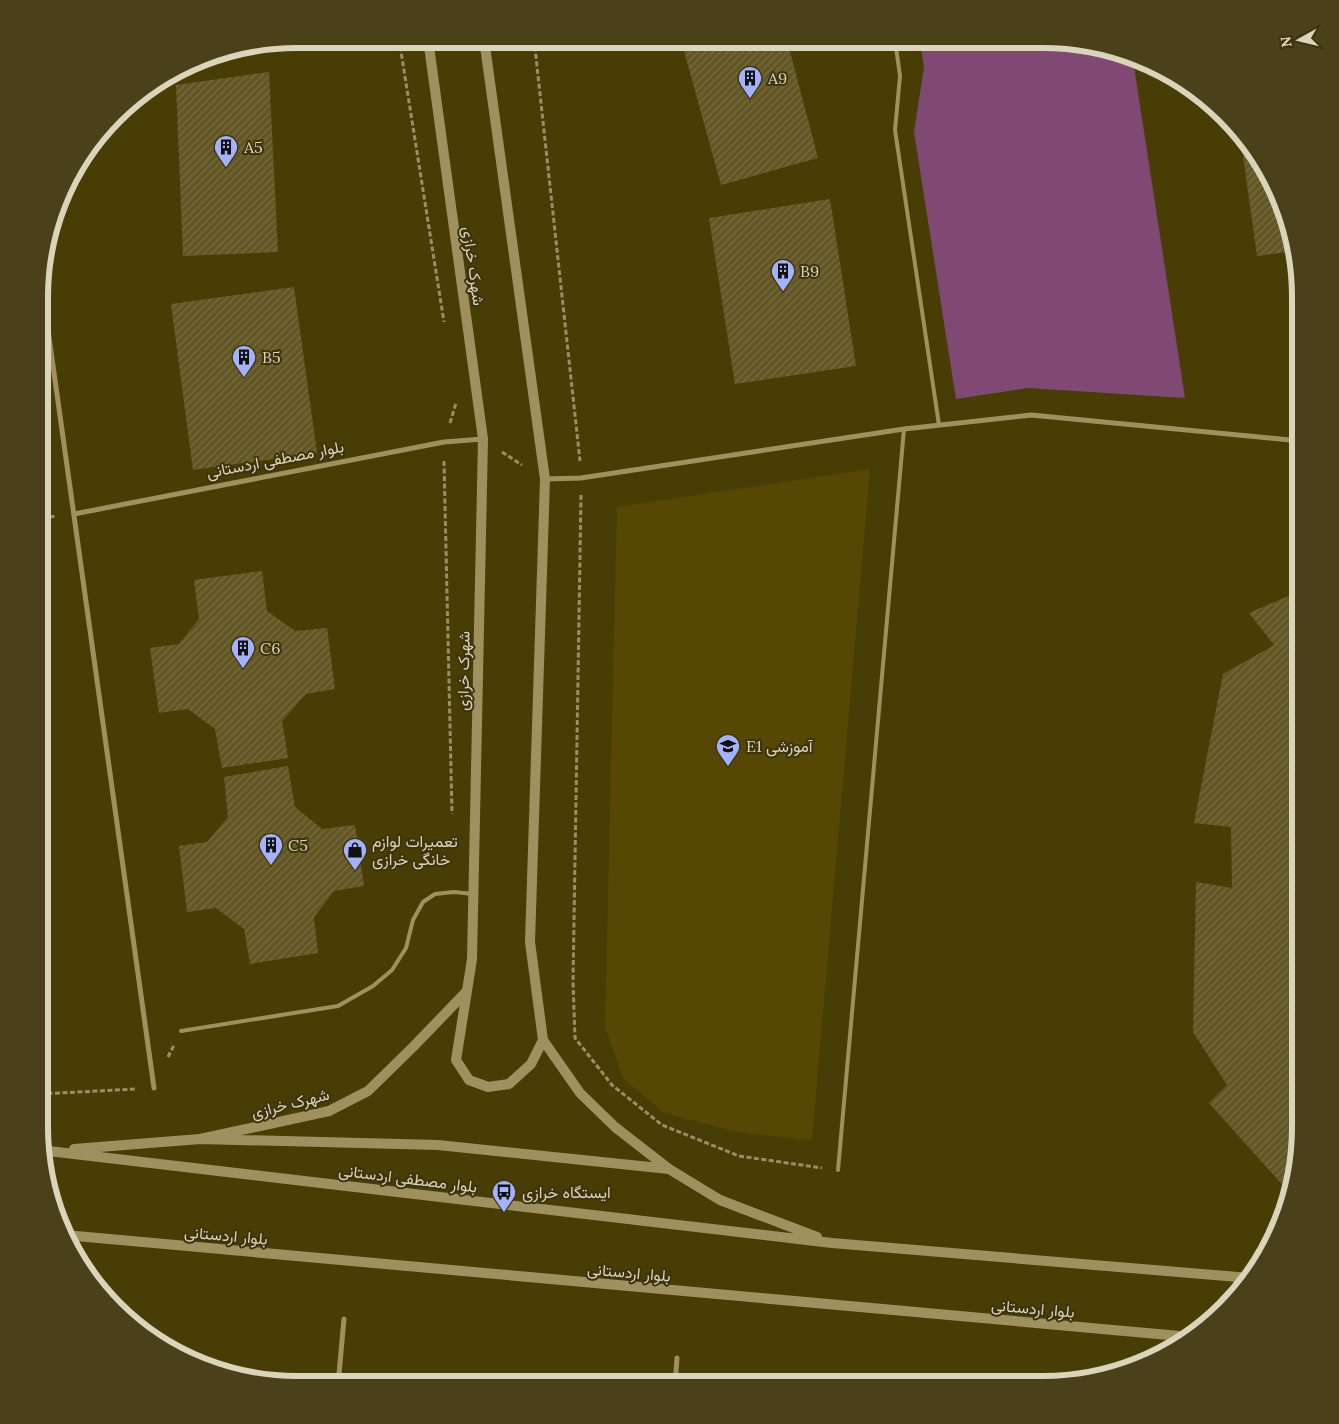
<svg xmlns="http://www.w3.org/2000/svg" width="1339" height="1424" font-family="Lora,Vazirmatn,serif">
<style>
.built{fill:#564704}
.park{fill:#804974}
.building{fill:url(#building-hatch)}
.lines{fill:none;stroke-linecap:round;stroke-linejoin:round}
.path{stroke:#988f68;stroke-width:3;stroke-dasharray:5 2.5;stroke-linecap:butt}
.lane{stroke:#9f915f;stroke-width:4}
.street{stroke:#9f915f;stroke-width:5}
.secondary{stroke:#9f915f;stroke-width:10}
.labels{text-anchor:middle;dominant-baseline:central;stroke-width:4;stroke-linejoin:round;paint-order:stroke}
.poi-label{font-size:16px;fill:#dad4ba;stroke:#3d330c;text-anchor:start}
.street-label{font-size:16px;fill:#dad4ba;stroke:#3d330c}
.rim{fill:none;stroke:#dad4ba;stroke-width:6}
</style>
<defs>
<pattern id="building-hatch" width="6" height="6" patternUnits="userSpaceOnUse" patternTransform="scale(1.25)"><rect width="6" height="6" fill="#625624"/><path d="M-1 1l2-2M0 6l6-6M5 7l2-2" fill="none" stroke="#786d42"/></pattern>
</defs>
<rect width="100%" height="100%" fill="#493d06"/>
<path class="built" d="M 870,469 L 812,1140 L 741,1133 L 664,1113 L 623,1078 L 605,1027 L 617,507 Z"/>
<path class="park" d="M 920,40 L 1076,41 L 1133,60 L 1185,398 L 1028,388 L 956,399 L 914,132 L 924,67 Z"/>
<path class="building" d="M 681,40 L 787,40 L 818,158 L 721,185 Z
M 265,44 L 266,51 L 201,60 L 213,53 Z
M 269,72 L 278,252 L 183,256 L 176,85 Z
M 1240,134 L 1257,153 L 1287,214 L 1294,251 L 1257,256 Z
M 830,199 L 856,366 L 735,384 L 709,218 Z
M 294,287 L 317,453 L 193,470 L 171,304 Z
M 262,571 L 267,611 L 295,631 L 327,628 L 335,689 L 306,694 L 282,721 L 288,758 L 222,768 L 215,729 L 188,709 L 159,713 L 150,648 L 179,644 L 199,619 L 194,580 Z
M 1300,591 L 1300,1144 L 1293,1185 L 1287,1190 L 1209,1103 L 1227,1085 L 1193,1032 L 1196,882 L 1232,888 L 1231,827 L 1194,823 L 1223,674 L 1274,645 L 1249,613 Z
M 288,766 L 295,807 L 322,829 L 355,825 L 364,886 L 334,891 L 314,917 L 318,953 L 250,964 L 244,929 L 216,908 L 187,912 L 179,846 L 207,842 L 228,817 L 224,777 Z"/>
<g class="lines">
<path class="path" d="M 399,39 L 444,322
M 534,39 L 580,461
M 450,423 L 456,403
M 502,452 L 522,465
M 444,461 L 452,814
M 581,495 L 573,982 L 575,1038 L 612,1085 L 662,1125 L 739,1156 L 822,1168
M 42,518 L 56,516
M 168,1057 L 174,1045
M 40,1094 L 136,1089"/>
<path class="lane" d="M 895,40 L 900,76 L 895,130 L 939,425
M 181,1031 L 338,1006 L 373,986 L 392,970 L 406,948 L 413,920 L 423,902 L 435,894 L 454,892 L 473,894
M 838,1170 L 904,429"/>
<path class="street" d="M 43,294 L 154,1088
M 545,479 L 581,478 L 904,429 L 1031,415 L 1300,441
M 74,514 L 444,442 L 483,439
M 338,1385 L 344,1319
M 675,1385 L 677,1358
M 1020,1385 L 1020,1377"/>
<path class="secondary" d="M 484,39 L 545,479 L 530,942 L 543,1040 L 580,1093 L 615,1127 L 669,1169
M 467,991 L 456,1060 L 469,1080 L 488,1087 L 509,1084 L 531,1064 L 543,1040
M 200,1139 L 329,1111 L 368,1091 L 414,1046 L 467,991 L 472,959 L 483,439 L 428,39
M 74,1149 L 200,1139 L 438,1145 L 669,1169 L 720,1200 L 817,1237
M 40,1150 L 832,1243 L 1250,1278
M 65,1235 L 1191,1337"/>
</g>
<defs>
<g id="building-pin" transform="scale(1.25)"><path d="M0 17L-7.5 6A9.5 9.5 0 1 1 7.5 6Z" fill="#a4b2fc" stroke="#3d330c"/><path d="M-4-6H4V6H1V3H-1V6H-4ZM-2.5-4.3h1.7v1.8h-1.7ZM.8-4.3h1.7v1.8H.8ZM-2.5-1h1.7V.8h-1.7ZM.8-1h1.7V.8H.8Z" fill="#111"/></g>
<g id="school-pin" transform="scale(1.25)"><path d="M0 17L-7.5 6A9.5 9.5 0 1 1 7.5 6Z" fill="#a4b2fc" stroke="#3d330c"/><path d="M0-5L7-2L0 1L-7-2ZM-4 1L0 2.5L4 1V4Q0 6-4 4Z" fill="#111"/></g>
<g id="shop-pin" transform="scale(1.25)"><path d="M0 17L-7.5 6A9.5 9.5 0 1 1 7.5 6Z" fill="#a4b2fc" stroke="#3d330c"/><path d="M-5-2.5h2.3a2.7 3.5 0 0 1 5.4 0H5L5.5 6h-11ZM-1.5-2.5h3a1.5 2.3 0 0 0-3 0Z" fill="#111"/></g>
<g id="bus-pin" transform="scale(1.25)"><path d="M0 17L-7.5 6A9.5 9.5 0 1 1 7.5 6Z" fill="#a4b2fc" stroke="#3d330c"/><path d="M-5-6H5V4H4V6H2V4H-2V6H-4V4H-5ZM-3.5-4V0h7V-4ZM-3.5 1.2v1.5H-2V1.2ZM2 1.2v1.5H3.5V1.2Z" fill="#111"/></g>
</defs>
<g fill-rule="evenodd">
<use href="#building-pin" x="750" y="78"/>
<use href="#building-pin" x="226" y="147"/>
<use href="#building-pin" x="783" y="271"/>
<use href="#building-pin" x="244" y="357"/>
<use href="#building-pin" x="243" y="648"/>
<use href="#school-pin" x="728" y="746"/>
<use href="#building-pin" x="271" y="845"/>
<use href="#shop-pin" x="355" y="850"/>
<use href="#bus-pin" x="504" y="1192"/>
</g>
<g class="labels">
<g class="poi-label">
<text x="768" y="78">A9</text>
<text x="244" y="147">A5</text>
<text x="800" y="271">B9</text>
<text x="262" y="357">B5</text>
<text x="260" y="648">C6</text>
<text x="746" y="746">E1 آموزشی</text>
<text x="372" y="841">تعمیرات لوازم<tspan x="372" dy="18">خانگی خرازی</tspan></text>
<text x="288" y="845">C5</text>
<text x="522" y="1192">ایستگاه خرازی</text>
</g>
<g class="street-label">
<text transform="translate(474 266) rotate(82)">شهرک خرازی</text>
<text transform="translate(275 459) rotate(-11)">بلوار مصطفی اردستانی</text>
<text transform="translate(463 671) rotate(-89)">شهرک خرازی</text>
<text transform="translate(290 1103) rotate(-14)">شهرک خرازی</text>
<text transform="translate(408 1178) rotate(7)">بلوار مصطفی اردستانی</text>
<text transform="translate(226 1235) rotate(5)">بلوار اردستانی</text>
<text transform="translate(629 1272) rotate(5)">بلوار اردستانی</text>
<text transform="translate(1033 1308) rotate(5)">بلوار اردستانی</text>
</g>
</g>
<path d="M0 0H1339V1424H0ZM297 48H1043A249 249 0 0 1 1292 297V1127A249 249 0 0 1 1043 1376H297A249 249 0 0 1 48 1127V297A249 249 0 0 1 297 48Z" fill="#4a401a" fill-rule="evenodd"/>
<path class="rim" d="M297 48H1043A249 249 0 0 1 1292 297V1127A249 249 0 0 1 1043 1376H297A249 249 0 0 1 48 1127V297A249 249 0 0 1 297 48Z"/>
<g transform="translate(1299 40) rotate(262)" stroke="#3d330c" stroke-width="4" paint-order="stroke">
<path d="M0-4L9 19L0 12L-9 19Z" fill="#dad4ba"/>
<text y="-8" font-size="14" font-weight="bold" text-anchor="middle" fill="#dad4ba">N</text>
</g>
</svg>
